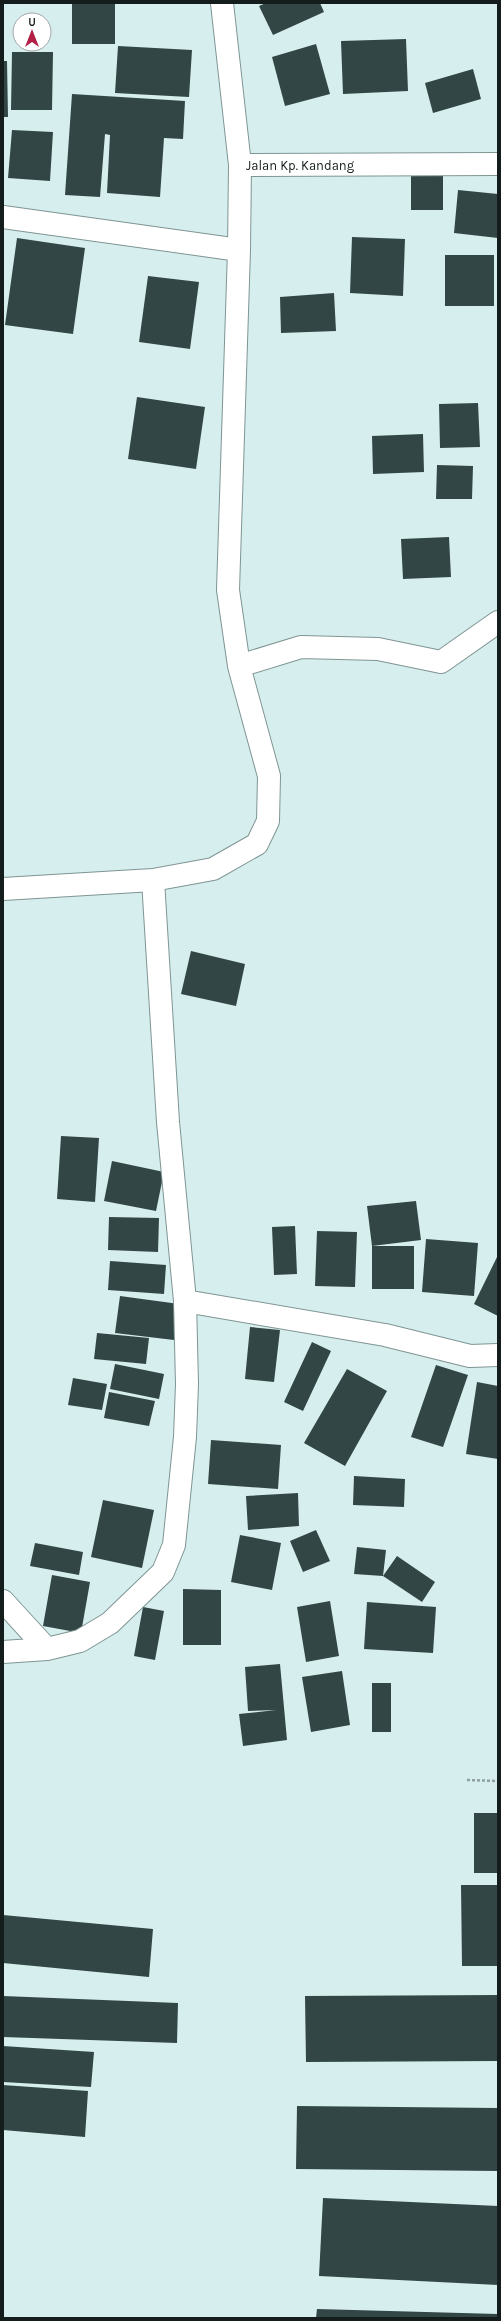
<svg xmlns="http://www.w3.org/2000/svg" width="501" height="2321" font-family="Karla,sans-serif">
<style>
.building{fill:#324645}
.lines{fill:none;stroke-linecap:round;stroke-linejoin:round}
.street-casing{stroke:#7f9594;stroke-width:24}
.path{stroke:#8fa2a1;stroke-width:2.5;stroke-dasharray:3 2;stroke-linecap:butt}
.street{stroke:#fff;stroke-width:22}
.labels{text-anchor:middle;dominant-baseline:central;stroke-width:4;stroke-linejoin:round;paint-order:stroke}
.street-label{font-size:13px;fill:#141d1c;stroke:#fff}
</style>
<rect width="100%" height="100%" fill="#d6eeed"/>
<path class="building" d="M 72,3 L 115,3 L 115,44 L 72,44 Z
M 266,3 L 320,3 L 324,12 L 273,35 L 259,6 Z
M 406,39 L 408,91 L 343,94 L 341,41 Z
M 316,44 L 330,94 L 285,106 L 272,57 Z
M 118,46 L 192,50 L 189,97 L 115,93 Z
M 12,52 L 53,52 L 52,110 L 11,110 Z
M 3,61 L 7,61 L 8,117 L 3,117 Z
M 473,69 L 481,99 L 433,113 L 425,83 Z
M 72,94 L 185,101 L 183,139 L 164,138 L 160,197 L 107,193 L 110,135 L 105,134 L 100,197 L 65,195 Z
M 12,130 L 53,132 L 50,181 L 8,178 Z
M 411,167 L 443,167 L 443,210 L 411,210 Z
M 458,190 L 498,194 L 498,238 L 454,233 Z
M 352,237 L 405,239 L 403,296 L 350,293 Z
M 17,238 L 85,248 L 73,334 L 5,325 Z
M 445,255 L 494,255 L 494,306 L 445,306 Z
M 148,276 L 199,282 L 190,349 L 139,342 Z
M 334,293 L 336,331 L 281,333 L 280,297 Z
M 137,397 L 205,407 L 196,469 L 128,459 Z
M 478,403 L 480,447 L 440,448 L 439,404 Z
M 423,434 L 424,472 L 373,474 L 372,436 Z
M 437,465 L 473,466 L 472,499 L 436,499 Z
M 449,537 L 451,577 L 403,579 L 401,539 Z
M 191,951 L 245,964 L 236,1006 L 181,994 Z
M 61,1136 L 99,1138 L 95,1202 L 57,1199 Z
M 112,1161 L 164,1172 L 156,1211 L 104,1201 Z
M 416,1201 L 421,1240 L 372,1246 L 367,1206 Z
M 109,1217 L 159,1218 L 158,1252 L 108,1250 Z
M 295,1226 L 297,1274 L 274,1275 L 272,1227 Z
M 317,1231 L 357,1232 L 355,1287 L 315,1286 Z
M 426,1239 L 478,1243 L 474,1296 L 422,1292 Z
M 372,1246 L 414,1246 L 414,1289 L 372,1289 Z
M 498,1255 L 498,1316 L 474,1304 Z
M 110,1261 L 166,1265 L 164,1294 L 108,1290 Z
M 120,1296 L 179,1304 L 174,1340 L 115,1333 Z
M 250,1327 L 280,1330 L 274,1382 L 245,1379 Z
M 97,1333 L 149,1338 L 146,1364 L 94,1359 Z
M 312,1342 L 331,1351 L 303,1411 L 284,1402 Z
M 115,1364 L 164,1374 L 159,1399 L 110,1389 Z
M 436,1365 L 468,1375 L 443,1447 L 411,1437 Z
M 347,1369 L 387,1391 L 345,1466 L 304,1443 Z
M 73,1378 L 107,1384 L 102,1410 L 68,1405 Z
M 477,1382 L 498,1386 L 498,1459 L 466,1454 Z
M 109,1392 L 155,1401 L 149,1426 L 104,1418 Z
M 211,1440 L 281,1445 L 278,1489 L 208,1484 Z
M 354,1476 L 405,1479 L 404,1507 L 353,1505 Z
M 298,1493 L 299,1526 L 248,1530 L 246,1496 Z
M 103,1500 L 154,1510 L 142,1568 L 91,1557 Z
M 316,1530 L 330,1561 L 303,1572 L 290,1541 Z
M 240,1535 L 281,1543 L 272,1590 L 231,1582 Z
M 35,1543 L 83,1552 L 79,1575 L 30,1566 Z
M 357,1547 L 386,1550 L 383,1576 L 354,1574 Z
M 397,1556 L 435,1582 L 422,1602 L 383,1576 Z
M 52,1575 L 90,1582 L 81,1633 L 43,1626 Z
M 183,1589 L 221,1590 L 221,1645 L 183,1645 Z
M 330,1601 L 339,1656 L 306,1662 L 297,1607 Z
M 367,1602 L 436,1607 L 433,1653 L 364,1649 Z
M 143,1607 L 164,1611 L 155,1660 L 134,1656 Z
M 280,1664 L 287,1740 L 243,1746 L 239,1714 L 276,1710 L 248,1711 L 245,1667 Z
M 342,1671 L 350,1725 L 311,1732 L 302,1677 Z
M 372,1683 L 391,1683 L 391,1732 L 372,1732 Z
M 474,1813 L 498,1813 L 498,1873 L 474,1873 Z
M 461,1885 L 498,1885 L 498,1966 L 462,1966 Z
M 3,1915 L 153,1929 L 149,1977 L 3,1963 Z
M 498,1995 L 498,2061 L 306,2062 L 305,1996 Z
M 3,1996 L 178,2003 L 177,2043 L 3,2037 Z
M 3,2046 L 94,2052 L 91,2087 L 3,2082 Z
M 3,2085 L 88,2091 L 85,2137 L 3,2130 Z
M 297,2106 L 498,2108 L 498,2171 L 296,2169 Z
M 323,2198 L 498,2206 L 498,2285 L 319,2276 Z
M 317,2309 L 498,2314 L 498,2318 L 316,2318 Z"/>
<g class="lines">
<g class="street-casing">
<path id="street" d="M 222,3 L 240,165 L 498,164
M 3,217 L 239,250 L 240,165
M 239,666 L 301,647 L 378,649 L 441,662 L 498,622
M 3,889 L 153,880 L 213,869 L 257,844 L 268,821 L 269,776 L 239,666 L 228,590 L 239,250
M 185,1301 L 385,1335 L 470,1356 L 498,1355
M 3,1601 L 47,1649
M 3,1652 L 47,1649 L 80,1641 L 110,1623 L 163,1572 L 174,1545 L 185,1437 L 187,1384 L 185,1301 L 168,1122 L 153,880"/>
</g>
<path class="path" d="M 467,1780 L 498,1781"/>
<use href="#street" class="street"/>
</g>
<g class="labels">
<g class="street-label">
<text x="300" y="165">Jalan Kp. Kandang</text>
</g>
</g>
<rect width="501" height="2321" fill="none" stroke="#141d1c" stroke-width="8"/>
<g transform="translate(32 32)"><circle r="19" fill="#ffffff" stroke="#a1a5a4"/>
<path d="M0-3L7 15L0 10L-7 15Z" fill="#b21f47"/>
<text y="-6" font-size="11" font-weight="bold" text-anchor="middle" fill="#141d1c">U</text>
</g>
</svg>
